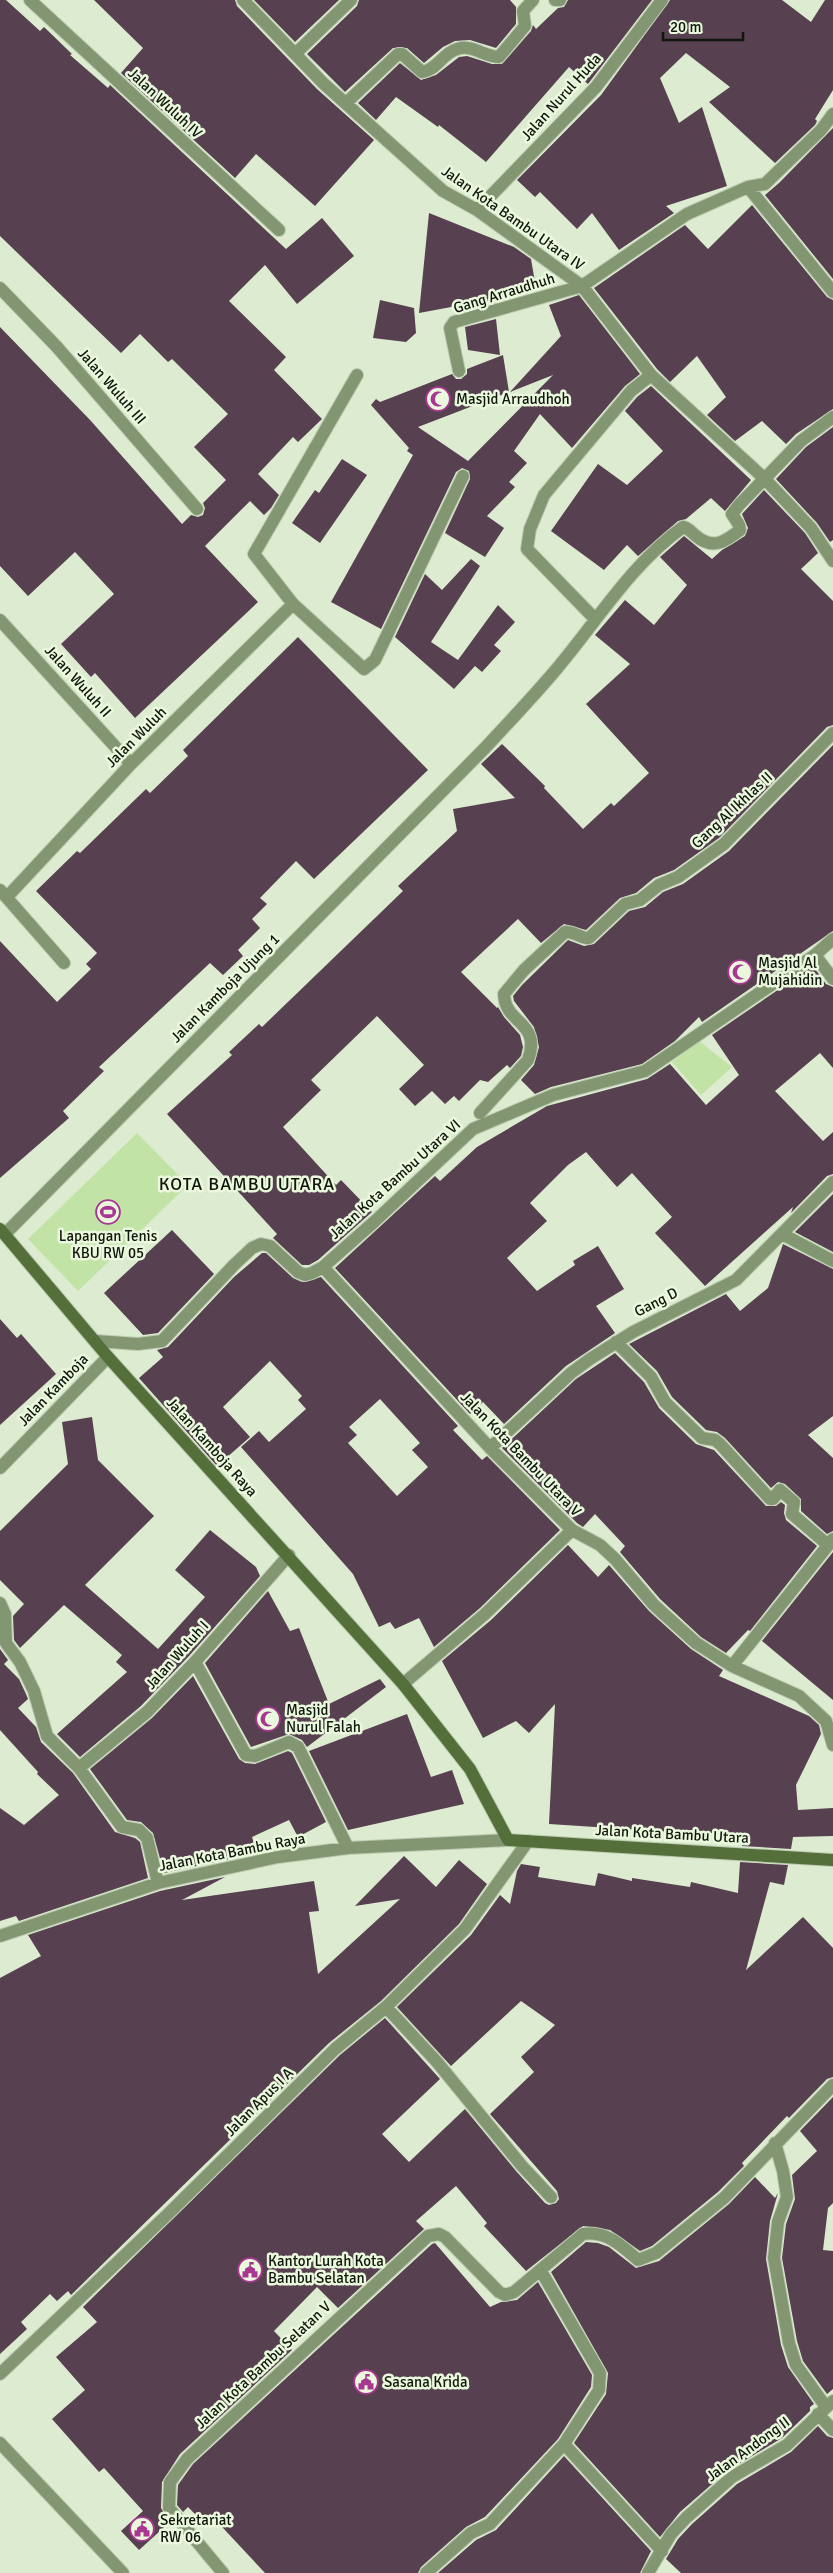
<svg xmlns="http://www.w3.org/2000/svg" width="833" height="2573" font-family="Signika,sans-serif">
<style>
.green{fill:#c2e3a6}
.building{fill:#574050;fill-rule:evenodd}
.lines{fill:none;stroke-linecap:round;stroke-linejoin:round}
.street-casing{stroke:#bccab1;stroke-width:14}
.secondary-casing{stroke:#bccab1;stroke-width:14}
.street{stroke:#839672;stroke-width:12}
.secondary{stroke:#546f3a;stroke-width:12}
.labels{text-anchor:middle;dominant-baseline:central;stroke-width:5;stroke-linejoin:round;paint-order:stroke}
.street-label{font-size:15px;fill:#11160c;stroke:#eaf9dd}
.poi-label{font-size:15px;fill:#11160c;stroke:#eaf9dd;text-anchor:start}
.quarter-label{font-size:18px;letter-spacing:1px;fill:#11160c;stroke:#eaf9dd}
</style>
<rect width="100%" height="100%" fill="#ddecd0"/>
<path class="green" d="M 699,1041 L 732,1067 L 701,1095 L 672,1062 Z
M 137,1133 L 188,1185 L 78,1291 L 28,1239 Z"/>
<path class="building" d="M 0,0 L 6,0 L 40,31 L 44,27 L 72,54 L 70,55 L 108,88 L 110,85 L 286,249 L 322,218 L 354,256 L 297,304 L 265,265 L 229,301 L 286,357 L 274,370 L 322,419 L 298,442 L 293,437 L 258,474 L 279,495 L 271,508 L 264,515 L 250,501 L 205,546 L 258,602 L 135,718 L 95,673 L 91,677 L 61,644 L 114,594 L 75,552 L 28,596 L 0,566 L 0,327 L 91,421 L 182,524 L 191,515 L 198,517 L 203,515 L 205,508 L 203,503 L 226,480 L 194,447 L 228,414 L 172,359 L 168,362 L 140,334 L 121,353 L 0,236 Z
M 94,0 L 235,0 L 237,6 L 317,89 L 374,140 L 315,206 L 256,154 L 235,178 L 121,73 L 143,48 Z
M 254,0 L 339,0 L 295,42 Z
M 359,0 L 510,0 L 516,7 L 516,24 L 496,48 L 470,40 L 455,41 L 443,47 L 424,63 L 407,48 L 393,48 L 345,92 L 307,54 L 357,6 Z
M 568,0 L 652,0 L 588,84 L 569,67 L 486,162 L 439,125 L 438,127 L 396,97 L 376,120 L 358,103 L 400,63 L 421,80 L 436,75 L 459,57 L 467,56 L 492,64 L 502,64 L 531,31 L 533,25 L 536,29 L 558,8 L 564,7 Z
M 670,0 L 782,0 L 811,22 L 825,0 L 833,0 L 833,90 L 815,119 L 817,121 L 815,125 L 775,163 L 709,102 L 730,87 L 686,53 L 660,78 L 679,123 L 702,107 L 727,186 L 666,206 L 674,213 L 619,250 L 592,213 L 577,229 L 540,192 L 535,197 L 517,180 L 601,95 Z
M 833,128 L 833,279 L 765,195 L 779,183 Z
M 752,205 L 827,297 L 833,300 L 833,409 L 796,434 L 786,444 L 762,421 L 735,441 L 707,415 L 726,397 L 697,356 L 670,382 L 657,369 L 594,288 L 685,225 L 708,249 Z
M 429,213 L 514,247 L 531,259 L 536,288 L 463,311 L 462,305 L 419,313 Z
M 579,295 L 640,374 L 625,386 L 572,448 L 540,414 L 514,451 L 527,463 L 509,482 L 515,487 L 487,516 L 504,528 L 485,557 L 445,533 L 470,479 L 469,471 L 462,468 L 456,472 L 381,629 L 331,602 L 413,455 L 407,451 L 409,448 L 371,405 L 376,399 L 380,402 L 452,374 L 456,379 L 461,379 L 467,374 L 467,369 L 503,355 L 509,392 L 418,427 L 468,461 L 553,375 L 510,392 L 561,336 L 549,305 Z
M 380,300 L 414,308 L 416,333 L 406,342 L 373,338 Z
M 496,319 L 500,355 L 468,350 L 465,327 Z
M 651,386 L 751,480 L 725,511 L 711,498 L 686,519 L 678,521 L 638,556 L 627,545 L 604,570 L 551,531 L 598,464 L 627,485 L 663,451 L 625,411 L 637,397 Z
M 833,427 L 833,540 L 830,542 L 817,523 L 776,479 L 806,447 Z
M 342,459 L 367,475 L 320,543 L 292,523 L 315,490 L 319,493 Z
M 764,490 L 805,533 L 818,553 L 801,569 L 833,601 L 833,725 L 827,727 L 719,838 L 674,870 L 654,878 L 636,893 L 620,898 L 586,930 L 564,924 L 541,943 L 518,919 L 461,972 L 497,1008 L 498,1007 L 504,1017 L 520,1035 L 523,1047 L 521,1056 L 510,1068 L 507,1065 L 488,1082 L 480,1080 L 459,1101 L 454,1096 L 445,1104 L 432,1091 L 415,1106 L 399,1089 L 424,1065 L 377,1016 L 311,1080 L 321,1090 L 283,1127 L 336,1185 L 341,1180 L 372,1212 L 318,1260 L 309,1265 L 302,1265 L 273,1238 L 277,1234 L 167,1114 L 232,1055 L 229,1052 L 259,1024 L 262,1027 L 403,891 L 398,886 L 457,831 L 453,809 L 515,798 L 481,764 L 502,744 L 545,786 L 544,788 L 583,829 L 611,803 L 614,806 L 649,773 L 586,704 L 630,664 L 595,635 L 625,600 L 654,625 L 687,585 L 660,557 L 684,536 L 712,559 L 722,550 L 745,536 L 748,528 L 742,514 Z
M 471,559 L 480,566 L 431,642 L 458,660 L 498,605 L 515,622 L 494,645 L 501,651 L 482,672 L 475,666 L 454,689 L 395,637 L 425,574 L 442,590 Z
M 298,637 L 428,770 L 314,879 L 296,861 L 260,898 L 267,904 L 252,919 L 260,928 L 238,950 L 243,956 L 223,975 L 210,963 L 99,1067 L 104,1071 L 63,1111 L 69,1118 L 0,1178 L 0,941 L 57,1002 L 91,969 L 86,964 L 97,953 L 36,891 L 77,851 L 80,853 L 146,789 L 150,793 L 188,756 L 183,750 Z
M 833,745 L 833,931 L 702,1022 L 699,1017 L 675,1041 L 642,1064 L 551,1087 L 535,1094 L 521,1080 L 534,1065 L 539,1047 L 534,1027 L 514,1001 L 513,996 L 522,985 L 568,940 L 584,946 L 594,944 L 629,911 L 645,907 L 663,892 L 683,884 L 729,851 Z
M 813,966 L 826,984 L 833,987 L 833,1068 L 820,1053 L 775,1091 L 823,1141 L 833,1132 L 833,1174 L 827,1176 L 791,1213 L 793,1207 L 705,1286 L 655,1233 L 672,1217 L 632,1173 L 617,1187 L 586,1152 L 568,1165 L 530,1203 L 547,1221 L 507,1258 L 537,1291 L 575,1265 L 573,1261 L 598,1246 L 624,1289 L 596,1306 L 615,1333 L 566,1366 L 504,1424 L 483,1402 L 470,1414 L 335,1268 L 435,1176 L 440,1181 L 477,1147 L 547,1106 L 647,1079 L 670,1064 L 706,1105 L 739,1075 L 712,1035 Z
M 833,1194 L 833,1252 L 795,1232 Z
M 172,1230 L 214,1274 L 158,1333 L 143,1335 L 104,1293 Z
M 783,1244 L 833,1269 L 833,1416 L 808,1435 L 833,1458 L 833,1531 L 827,1534 L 801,1511 L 801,1499 L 785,1484 L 778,1482 L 771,1488 L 725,1438 L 717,1432 L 706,1430 L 672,1397 L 657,1371 L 629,1344 L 726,1294 L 740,1311 L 768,1288 Z
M 262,1253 L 266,1253 L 293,1278 L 302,1282 L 321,1277 L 458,1426 L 453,1430 L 482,1460 L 487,1456 L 560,1530 L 480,1608 L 434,1647 L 419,1618 L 395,1629 L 390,1622 L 379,1627 L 353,1574 L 241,1447 L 259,1431 L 269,1442 L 306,1409 L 298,1400 L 302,1396 L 270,1361 L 223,1407 L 250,1437 L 217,1466 L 139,1378 L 163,1357 L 157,1350 L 168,1347 L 234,1277 ZM 380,1399 L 420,1443 L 412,1450 L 428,1467 L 397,1496 L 348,1443 L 357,1435 L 349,1427 Z
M 0,1319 L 17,1338 L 21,1334 L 56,1374 L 0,1425 Z
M 615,1353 L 644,1382 L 659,1408 L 696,1444 L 714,1450 L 766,1506 L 776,1506 L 781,1502 L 785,1505 L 784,1513 L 786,1520 L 817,1546 L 750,1631 L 748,1630 L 726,1653 L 701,1637 L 660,1599 L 620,1552 L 625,1546 L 595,1514 L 583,1527 L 577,1523 L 502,1448 L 576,1379 Z
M 92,1417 L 98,1460 L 154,1516 L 85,1585 L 158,1649 L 205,1597 L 175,1570 L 210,1530 L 256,1567 L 260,1576 L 189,1656 L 141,1706 L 80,1757 L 57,1734 L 127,1672 L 116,1662 L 122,1655 L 64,1605 L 20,1648 L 14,1640 L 13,1616 L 24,1604 L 0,1580 L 0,1531 L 68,1464 L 62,1422 Z
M 568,1545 L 598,1577 L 609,1565 L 649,1611 L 691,1649 L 723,1670 L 719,1676 L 809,1716 L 819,1725 L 821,1734 L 796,1785 L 798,1810 L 833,1808 L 833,1836 L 793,1837 L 791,1849 L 742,1846 L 743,1833 L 688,1833 L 549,1824 L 555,1704 L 529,1733 L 516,1721 L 483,1738 L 442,1661 L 491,1620 Z
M 833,1552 L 833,1700 L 762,1641 Z
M 268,1591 L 290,1631 L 299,1628 L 329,1704 L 380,1679 L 386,1687 L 307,1747 L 302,1740 L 289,1734 L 251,1747 L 205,1663 Z
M 0,1649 L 8,1660 L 4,1664 L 19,1679 L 26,1694 L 28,1699 L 18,1708 L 36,1727 L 41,1742 L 73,1773 L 115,1832 L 135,1838 L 140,1842 L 148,1878 L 19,1921 L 16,1916 L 0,1921 L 0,1808 L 24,1825 L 59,1795 L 37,1774 L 38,1772 L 0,1730 Z
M 193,1676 L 239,1759 L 245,1763 L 255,1764 L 288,1751 L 292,1753 L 326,1822 L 298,1837 L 289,1820 L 252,1837 L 257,1853 L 164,1873 L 153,1833 L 141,1822 L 127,1820 L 90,1769 L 152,1718 Z
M 407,1714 L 431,1777 L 452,1770 L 464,1804 L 348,1830 L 309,1751 Z
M 404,1856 L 436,1887 L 459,1860 L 487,1884 L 459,1924 L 381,2001 L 329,2043 L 71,2295 L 68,2291 L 57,2301 L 50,2294 L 21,2322 L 27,2329 L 0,2354 L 0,1978 L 41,1956 L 28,1935 L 160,1891 L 225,1877 L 182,1900 L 314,1881 L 319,1911 L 309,1912 L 318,1974 L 400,1899 L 355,1906 Z
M 740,1862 L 788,1865 L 784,1885 L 770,1882 L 746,1970 L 803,1917 L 833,1948 L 833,2077 L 827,2079 L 789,2118 L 787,2116 L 742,2163 L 744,2166 L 718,2192 L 652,2246 L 640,2251 L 610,2230 L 583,2226 L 526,2271 L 484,2226 L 487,2223 L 456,2186 L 416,2221 L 424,2229 L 338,2308 L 317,2287 L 274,2331 L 292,2350 L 180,2454 L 162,2482 L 161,2508 L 170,2522 L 139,2550 L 121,2531 L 143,2511 L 104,2468 L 99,2472 L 52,2419 L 85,2390 L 56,2357 L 97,2322 L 83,2307 L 340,2055 L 385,2018 L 440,2079 L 382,2134 L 409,2162 L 465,2109 L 516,2171 L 545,2203 L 549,2205 L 556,2203 L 559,2199 L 557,2191 L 490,2114 L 534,2072 L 521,2057 L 555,2025 L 521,2001 L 451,2066 L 397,2007 L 471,1935 L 500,1895 L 510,1904 L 517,1871 L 521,1864 L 540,1867 L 538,1877 L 595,1886 L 598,1873 L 632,1881 L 632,1878 L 690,1887 L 691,1882 L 738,1893 Z
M 833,2097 L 833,2203 L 828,2208 L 823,2250 L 833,2251 L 833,2389 L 827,2394 L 803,2361 L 797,2341 L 782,2258 L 786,2224 L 795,2199 L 792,2175 L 817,2151 L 800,2131 Z
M 755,2177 L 775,2198 L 778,2193 L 770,2221 L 766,2259 L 781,2345 L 788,2367 L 814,2404 L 810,2407 L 810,2411 L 782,2438 L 727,2471 L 680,2512 L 660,2537 L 574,2443 L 606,2394 L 608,2373 L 551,2272 L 586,2242 L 598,2243 L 609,2247 L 636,2268 L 659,2261 L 729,2204 Z
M 435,2243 L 490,2307 L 501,2302 L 517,2300 L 538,2282 L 592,2375 L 591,2387 L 558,2439 L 485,2517 L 466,2527 L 421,2567 L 418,2573 L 265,2573 L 210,2514 L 202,2521 L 188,2507 L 183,2512 L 177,2505 L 178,2485 L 193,2464 L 432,2244 Z
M 818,2426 L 827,2436 L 833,2438 L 833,2573 L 681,2573 L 666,2559 L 678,2539 L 692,2524 L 737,2484 L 791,2452 Z
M 564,2456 L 651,2551 L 640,2573 L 438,2573 L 476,2540 L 496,2530 Z"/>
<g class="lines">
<g class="street-casing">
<path id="street" d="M 30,0 L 279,230
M 243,0 L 323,83 L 443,191 L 477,210 L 582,286 L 651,375 L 764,478 L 811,528 L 833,561
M 555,0 L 560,0
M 295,54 L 351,0
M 346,103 L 398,54 L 402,54 L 422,72 C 437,70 443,53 457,49 C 473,44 484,57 499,57 L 525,26 L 523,11 L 533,0
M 748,187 L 833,292
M 477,210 L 596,87 L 662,0
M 0,288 L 57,347 L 197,509
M 459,371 L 450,328 L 454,322 L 582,286 L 687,214 L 748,187 L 765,184 L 821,130 L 833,114
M 357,375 L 254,554 L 293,604 L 364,669 L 375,660 L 463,476
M 595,619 L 527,549 L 530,529 L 544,495 L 631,391 L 651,375
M 0,620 L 131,764
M 0,890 L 64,963
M 7,897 L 131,764 L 293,604
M 815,955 L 833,979
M 480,1113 L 528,1060 C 542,1021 505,1025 504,994 L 524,970 L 565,932 C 575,931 581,939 589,938 L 625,904 L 640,900 L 659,885 L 678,877 L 724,844 L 833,733
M 5,1234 L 485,748 C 508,723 532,698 554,672 C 596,623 630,565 683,527 C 689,528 691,532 696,536 C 713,550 725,542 740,530 L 739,525 L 732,514 L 739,505 L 801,441 L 833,417
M 782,1234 L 833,1261
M 323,1267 L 490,1448 L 572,1530 L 600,1545 L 615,1559 L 654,1605 L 696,1643 L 732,1666 L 799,1696 L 826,1721 L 833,1745
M 96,1341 L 138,1344 L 162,1341 L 234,1265 L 252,1248 L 261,1244 L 270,1246 L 298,1272 L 305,1275 L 312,1273 L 323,1267 L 374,1222 L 473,1129 L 553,1095 L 645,1071 L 815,955 L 833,939
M 616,1342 L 651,1377 L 665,1402 L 702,1438 L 715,1440 L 720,1444 L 770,1499 L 773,1499 L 780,1490 L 794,1502 L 792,1514 L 828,1545
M 490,1448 L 571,1373 L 590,1359 L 633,1332 L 736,1280 L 833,1182
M 0,1468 L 108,1357
M 0,1603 L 5,1614 L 6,1643 L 20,1662 L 34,1691 L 47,1736 L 79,1768 L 122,1827 L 139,1830 L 147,1838 L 158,1883
M 195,1662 L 246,1755 L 255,1756 L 289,1742 L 298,1747 L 348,1848
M 732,1666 L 833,1539
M 403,1684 L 485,1614 L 572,1530
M 79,1768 L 147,1712 L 195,1662 L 289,1555
M 0,1936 L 158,1883 L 278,1857 L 348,1848 L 508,1840
M 386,2007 L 437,2062 L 522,2166 L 551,2197
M 775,2143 L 783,2171 L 787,2197 L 778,2222 L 774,2258 L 789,2343 L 796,2365 L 826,2407
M 0,2374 L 167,2215 L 335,2049 L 386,2007 L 465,1929 L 528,1841
M 818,2414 L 833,2430
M 0,2443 L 123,2573
M 564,2444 L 662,2551
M 223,2573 L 169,2508 L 170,2482 L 187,2459 L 428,2236 L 439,2234 L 445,2237 L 499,2292 L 505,2295 L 514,2292 L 583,2234 C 607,2231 621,2245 638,2260 L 656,2253 L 724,2198 L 833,2085
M 426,2573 L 471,2533 L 490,2524 L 564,2444 L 599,2390 L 600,2373 L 541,2271
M 648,2573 L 671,2534 L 686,2518 L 732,2477 L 787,2445 L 833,2401"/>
</g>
<g class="secondary-casing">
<path id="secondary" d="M 0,1229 L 108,1357 L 403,1684 L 470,1769 L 508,1840 L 833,1860"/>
</g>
<use href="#street" class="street"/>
<use href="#secondary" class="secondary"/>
</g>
<defs>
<g id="mosque-ring" transform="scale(1.25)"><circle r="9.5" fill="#eaf9dd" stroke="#a93691" stroke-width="1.5"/><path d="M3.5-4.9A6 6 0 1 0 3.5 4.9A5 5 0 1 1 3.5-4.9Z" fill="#a93691"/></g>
<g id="stadium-ring" transform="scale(1.25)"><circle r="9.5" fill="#eaf9dd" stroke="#a93691" stroke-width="1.5"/><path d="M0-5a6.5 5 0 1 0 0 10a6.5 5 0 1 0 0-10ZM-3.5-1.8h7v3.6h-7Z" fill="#a93691"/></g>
<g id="civic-ring" transform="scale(1.25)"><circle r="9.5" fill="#eaf9dd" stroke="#a93691" stroke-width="1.5"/><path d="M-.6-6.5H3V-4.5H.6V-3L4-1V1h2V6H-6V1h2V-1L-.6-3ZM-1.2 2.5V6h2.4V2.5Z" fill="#a93691"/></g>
</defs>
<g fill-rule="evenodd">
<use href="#mosque-ring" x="438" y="399"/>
<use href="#mosque-ring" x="740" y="972"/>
<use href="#stadium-ring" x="108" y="1212"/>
<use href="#mosque-ring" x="268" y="1719"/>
<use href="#civic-ring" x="250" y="2270"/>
<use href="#civic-ring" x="366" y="2382"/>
<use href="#civic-ring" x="142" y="2529"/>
</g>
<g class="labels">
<g class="street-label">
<text transform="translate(561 97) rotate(-48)">Jalan Nurul Huda</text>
<text transform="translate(165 103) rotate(43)">Jalan Wuluh IV</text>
<text transform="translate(513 218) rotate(35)">Jalan Kota Bambu Utara IV</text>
<text transform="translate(504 293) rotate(-17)">Gang Arraudhuh</text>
<text transform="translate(112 386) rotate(49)">Jalan Wuluh III</text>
<text transform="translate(78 681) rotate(48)">Jalan Wuluh II</text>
<text transform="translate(136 737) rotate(-45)">Jalan Wuluh</text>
<text transform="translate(732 810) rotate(-43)">Gang Al Ikhlas II</text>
<text transform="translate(225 988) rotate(-45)">Jalan Kamboja Ujung 1</text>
<text transform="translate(395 1179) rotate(-42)">Jalan Kota Bambu Utara VI</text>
<text transform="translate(656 1302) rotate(-27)">Gang D</text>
<text transform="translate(53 1390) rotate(-46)">Jalan Kamboja</text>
<text transform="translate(212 1447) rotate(48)">Jalan Kamboja Raya</text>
<text transform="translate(521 1454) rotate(46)">Jalan Kota Bambu Utara V</text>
<text transform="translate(177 1655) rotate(-48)">Jalan Wuluh I</text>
<text transform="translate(672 1834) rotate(3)">Jalan Kota Bambu Utara</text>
<text transform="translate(232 1852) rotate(-11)">Jalan Kota Bambu Raya</text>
<text transform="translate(259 2102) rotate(-45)">Jalan Apus I A</text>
<text transform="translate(263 2365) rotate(-43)">Jalan Kota Bambu Selatan V</text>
<text transform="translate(748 2449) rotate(-36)">Jalan Andong II</text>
</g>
<g class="poi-label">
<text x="456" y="399">Masjid Arraudhoh</text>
<text x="758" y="963">Masjid Al<tspan x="758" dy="17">Mujahidin</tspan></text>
<text x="108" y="1236" text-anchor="middle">Lapangan Tenis<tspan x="108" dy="17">KBU RW 05</tspan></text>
<text x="286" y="1710">Masjid<tspan x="286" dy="17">Nurul Falah</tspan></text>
<text x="268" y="2261">Kantor Lurah Kota<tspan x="268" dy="17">Bambu Selatan</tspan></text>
<text x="384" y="2382">Sasana Krida</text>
<text x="160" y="2520">Sekretariat<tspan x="160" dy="17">RW 06</tspan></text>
</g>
<g class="quarter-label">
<text x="247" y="1184">KOTA BAMBU UTARA</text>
</g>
</g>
<path d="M663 32v8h80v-8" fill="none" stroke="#11160c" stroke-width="2.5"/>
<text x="670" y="32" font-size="15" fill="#11160c" stroke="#eaf9dd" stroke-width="4" paint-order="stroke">20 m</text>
</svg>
